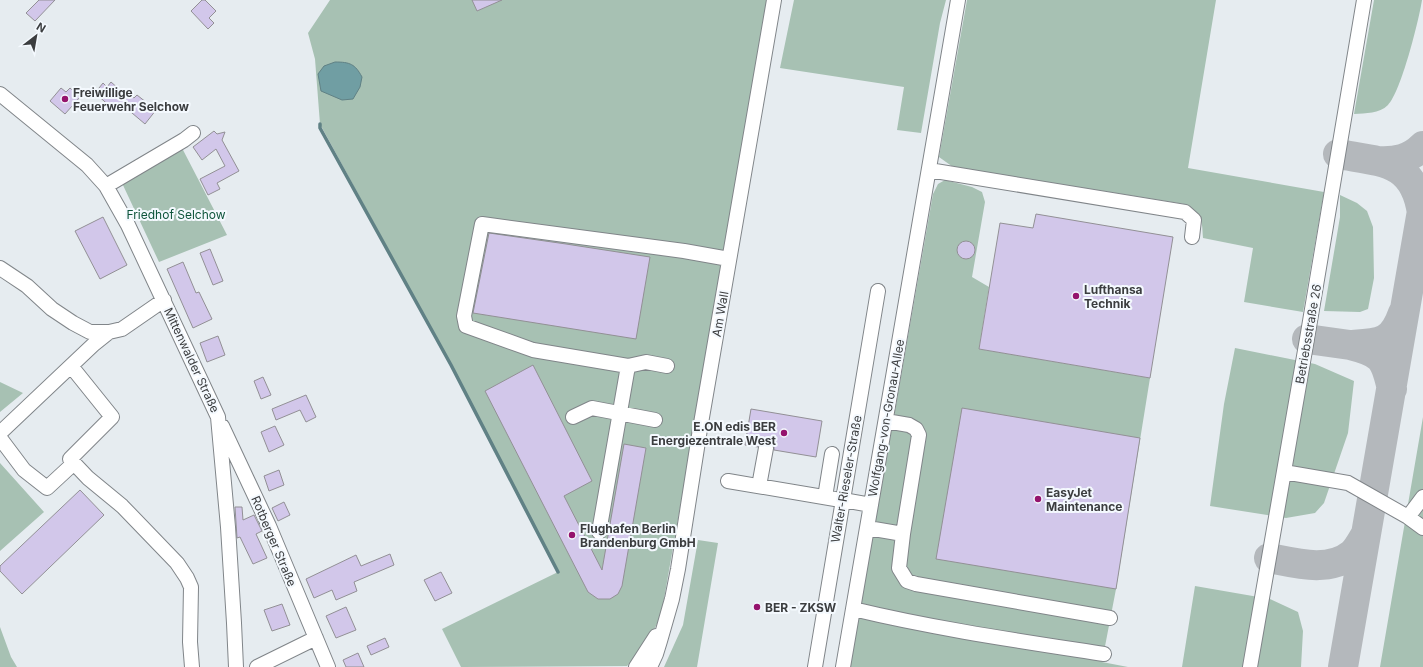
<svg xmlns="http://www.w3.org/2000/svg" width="1423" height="667" font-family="Inter,sans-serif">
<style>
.green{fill:#a7c1b3}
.water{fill:#709ea3;stroke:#608185}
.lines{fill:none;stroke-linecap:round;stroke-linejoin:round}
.stream{stroke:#608185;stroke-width:3.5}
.taxiway{stroke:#b4b8bc;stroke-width:30}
.building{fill:#d2c7ea;stroke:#929095}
.minor-casing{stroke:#808589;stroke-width:16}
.minor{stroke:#fff;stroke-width:14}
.poi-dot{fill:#95136d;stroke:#f4f9fe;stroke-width:1.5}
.labels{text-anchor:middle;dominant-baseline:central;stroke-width:4;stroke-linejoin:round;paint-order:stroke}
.poi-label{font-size:12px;font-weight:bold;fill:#3b3d3f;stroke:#f4f9fe;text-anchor:start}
.park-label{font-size:12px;fill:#0d543a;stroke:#f4f9fe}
.street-label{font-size:12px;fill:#3b3d3f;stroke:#f4f9fe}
</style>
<rect width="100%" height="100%" fill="#e6ecf0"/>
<path class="green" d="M 330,0 L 769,0 L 661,616 L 644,649 L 627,666 L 461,667 L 442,629 L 558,572 L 451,365 L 320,124 L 315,59 L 308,33 Z
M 794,0 L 946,0 L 940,23 L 921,133 L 897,130 L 904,87 L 780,68 Z
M 967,0 L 1216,0 L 1188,168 L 1324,192 L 1303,312 L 1244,302 L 1253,248 L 1203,238 C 1202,217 1202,216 1184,204 L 953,167 L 939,157 Z
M 1374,0 L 1422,0 C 1419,20 1401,92 1388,105 C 1379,114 1366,113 1354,114 Z
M 182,148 L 227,235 L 159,262 L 122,183 Z
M 945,180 L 972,187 L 982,192 L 985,202 L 972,277 L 989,287 L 979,349 L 1150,378 L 1116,589 L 1102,662 L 1128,667 L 850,667 L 933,194 L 938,184 Z
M 1340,195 L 1357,203 L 1367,211 L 1373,227 L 1374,278 L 1368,309 L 1360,312 L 1324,311 L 1340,217 Z
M 1235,348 L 1315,364 L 1354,381 L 1348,433 L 1324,503 L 1315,513 L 1286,518 L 1210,506 L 1224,404 Z
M 0,382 L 23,393 L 0,412 Z
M 1423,417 L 1423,667 L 1380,667 Z
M 0,463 L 44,512 L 0,551 Z
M 698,540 L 718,543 L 697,667 L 664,667 L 683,625 Z
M 1195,586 L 1270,599 L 1298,612 L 1303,631 L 1301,667 L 1182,667 Z
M 0,627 L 11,657 L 17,667 L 0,667 Z"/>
<path class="water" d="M 335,62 C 350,62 355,64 362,77 L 360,87 L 353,99 L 342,100 L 321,91 L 318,74 L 324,66 Z"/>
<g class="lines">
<path class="stream" d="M 320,124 L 320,128 L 451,365 L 558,572"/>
<path class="taxiway" d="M 1338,154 C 1382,162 1414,160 1422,213
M 1378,161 C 1396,162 1410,159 1423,146
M 1307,339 L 1350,345
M 1392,389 C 1385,358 1382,353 1350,345 C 1380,343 1392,344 1403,313
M 1269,558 C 1295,563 1329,573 1352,554 C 1358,549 1362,540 1366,534
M 1343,667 L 1423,205"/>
</g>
<path class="building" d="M 39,0 L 55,0 L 35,21 L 26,13 Z
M 202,0 L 205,0 L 216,11 L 209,18 L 214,23 L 208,29 L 191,11 Z
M 472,0 L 502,0 L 477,11 Z
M 111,82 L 128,97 L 130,95 L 134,98 L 137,95 L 156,110 L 145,124 L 119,102 L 113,109 L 95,93 L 103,83 L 107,87 Z
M 61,88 L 66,92 L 70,88 L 80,97 L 65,114 L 50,101 Z
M 214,131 L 217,134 L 225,132 L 222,140 L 239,171 L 217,183 L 220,189 L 208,195 L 200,179 L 225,166 L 216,149 L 202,160 L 193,147 Z
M 1036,214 L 1173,237 L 1150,378 L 979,349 L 1000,223 L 1033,228 Z
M 103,217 L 127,265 L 100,279 L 75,231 Z
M 489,233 L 566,244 L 650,257 L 636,339 L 473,313 Z
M957 250a9 9 0 1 1 18 0a9 9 0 1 1-18 0Z
M 210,249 L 223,281 L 213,285 L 200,253 Z
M 183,262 L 196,293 L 199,292 L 212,319 L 193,328 L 167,269 Z
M 218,336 L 225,355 L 207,362 L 200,343 Z
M 533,365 L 592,481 L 564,496 L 602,570 L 624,444 L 646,448 L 622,586 L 618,594 L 610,599 L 598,599 L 588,592 L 485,391 Z
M 263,377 L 271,395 L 261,399 L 254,381 Z
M 306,395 L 316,417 L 306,422 L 300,410 L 276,420 L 272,409 Z
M 962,408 L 1140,438 L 1116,589 L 936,559 Z
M 751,409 L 822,421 L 816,457 L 774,450 L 774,446 L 772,442 L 767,440 L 760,442 L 758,447 L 745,445 Z
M 275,426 L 284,445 L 269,452 L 261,432 Z
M 279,470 L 284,485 L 269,491 L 264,476 Z
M 80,490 L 104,515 L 22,594 L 0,571 L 0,566 Z
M 284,502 L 290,515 L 278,521 L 272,508 Z
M 235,507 L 242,507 L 243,520 L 254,515 L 262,531 L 256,534 L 267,558 L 253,564 L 240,537 L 237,538 Z
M 390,554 L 394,565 L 354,582 L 357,591 L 336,600 L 332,590 L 314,598 L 306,579 L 356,555 L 361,566 Z
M 441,572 L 452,593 L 435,601 L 424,580 Z
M 282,604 L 290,625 L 272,631 L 264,610 Z
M 346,607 L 356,630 L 336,638 L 326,616 Z
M 385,638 L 389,647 L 371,655 L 367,646 Z
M 358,653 L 364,667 L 346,667 L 343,660 Z"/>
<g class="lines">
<g class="minor-casing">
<path id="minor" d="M 0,94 L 87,165 L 106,186 L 128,225 L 218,417 L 228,527 L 234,623 L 236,667
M 929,170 L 1185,212 L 1194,220 L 1192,237
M 106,186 L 184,140 L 193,133
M 0,268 L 27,286 L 52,309 L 73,323 L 90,332 L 109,332 L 122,329 L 164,300
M 71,366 L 112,417 L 70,459 L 88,478 L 122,506 L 177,563 L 187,578 L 191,587 L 190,642 L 192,667
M 667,366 L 646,362 L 628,366 L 533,350 L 466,326 L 464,316 L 482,224 L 684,251 L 729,259
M 573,417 L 592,408 L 655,420
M 886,421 L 909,425 L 916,429 L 919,435 L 903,534 L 899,568 L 907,581 L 916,584 L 1110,618
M 222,426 L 269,526 L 328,667
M 0,433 L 94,344 L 109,332
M 0,438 L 24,470 L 47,488 L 74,463
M 1284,472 L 1348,483 L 1408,517 L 1423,528
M 728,481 L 835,499
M 759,486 L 766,448
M 825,497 L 832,454
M 843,500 L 871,505
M 1408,517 L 1423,497
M 868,528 L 903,534
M 599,532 L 628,366
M 853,609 C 936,629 1020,641 1104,654
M 257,667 L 316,638
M 636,667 L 656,636
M 650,667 L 656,654 L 660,641 L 672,599 L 678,569 L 700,429 L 774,0
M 815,667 L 878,291
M 843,667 L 958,0
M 1250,667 L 1307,339 L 1364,0"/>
</g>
<use href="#minor" class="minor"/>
</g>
<g class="poi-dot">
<circle cx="65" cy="99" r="4"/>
<circle cx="1076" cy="296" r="4"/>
<circle cx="784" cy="433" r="4"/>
<circle cx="1038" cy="499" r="4"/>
<circle cx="572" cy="535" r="4"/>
<circle cx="757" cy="607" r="4"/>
</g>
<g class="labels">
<g class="poi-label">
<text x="73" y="92">Freiwillige<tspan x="73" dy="14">Feuerwehr Selchow</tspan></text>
<text x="1084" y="289">Lufthansa<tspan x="1084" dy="14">Technik</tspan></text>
<text x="776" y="426" text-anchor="end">E.ON edis BER<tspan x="776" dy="14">Energiezentrale West</tspan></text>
<text x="1046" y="492">EasyJet<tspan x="1046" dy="14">Maintenance</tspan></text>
<text x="580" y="528">Flughafen Berlin<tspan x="580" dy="14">Brandenburg GmbH</tspan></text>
<text x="765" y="607">BER - ZKSW</text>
</g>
<g class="park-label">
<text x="176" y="214">Friedhof Selchow</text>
</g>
<g class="street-label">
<text transform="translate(720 314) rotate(-80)">Am Wall</text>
<text transform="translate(1308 334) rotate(-80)">Betriebsstraße 26</text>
<text transform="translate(192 360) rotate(65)">Mittenwalder Straße</text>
<text transform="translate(886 418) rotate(-80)">Wolfgang-von-Gronau-Allee</text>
<text transform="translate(846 479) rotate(-80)">Walter-Rieseler-Straße</text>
<text transform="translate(274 541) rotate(67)">Rotberger Straße</text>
</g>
</g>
<g transform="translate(36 36) rotate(31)" stroke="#f4f9fe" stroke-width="3" paint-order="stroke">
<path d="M0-3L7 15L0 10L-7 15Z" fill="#3b3d3f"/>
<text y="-6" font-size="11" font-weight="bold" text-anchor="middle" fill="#3b3d3f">N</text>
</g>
</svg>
